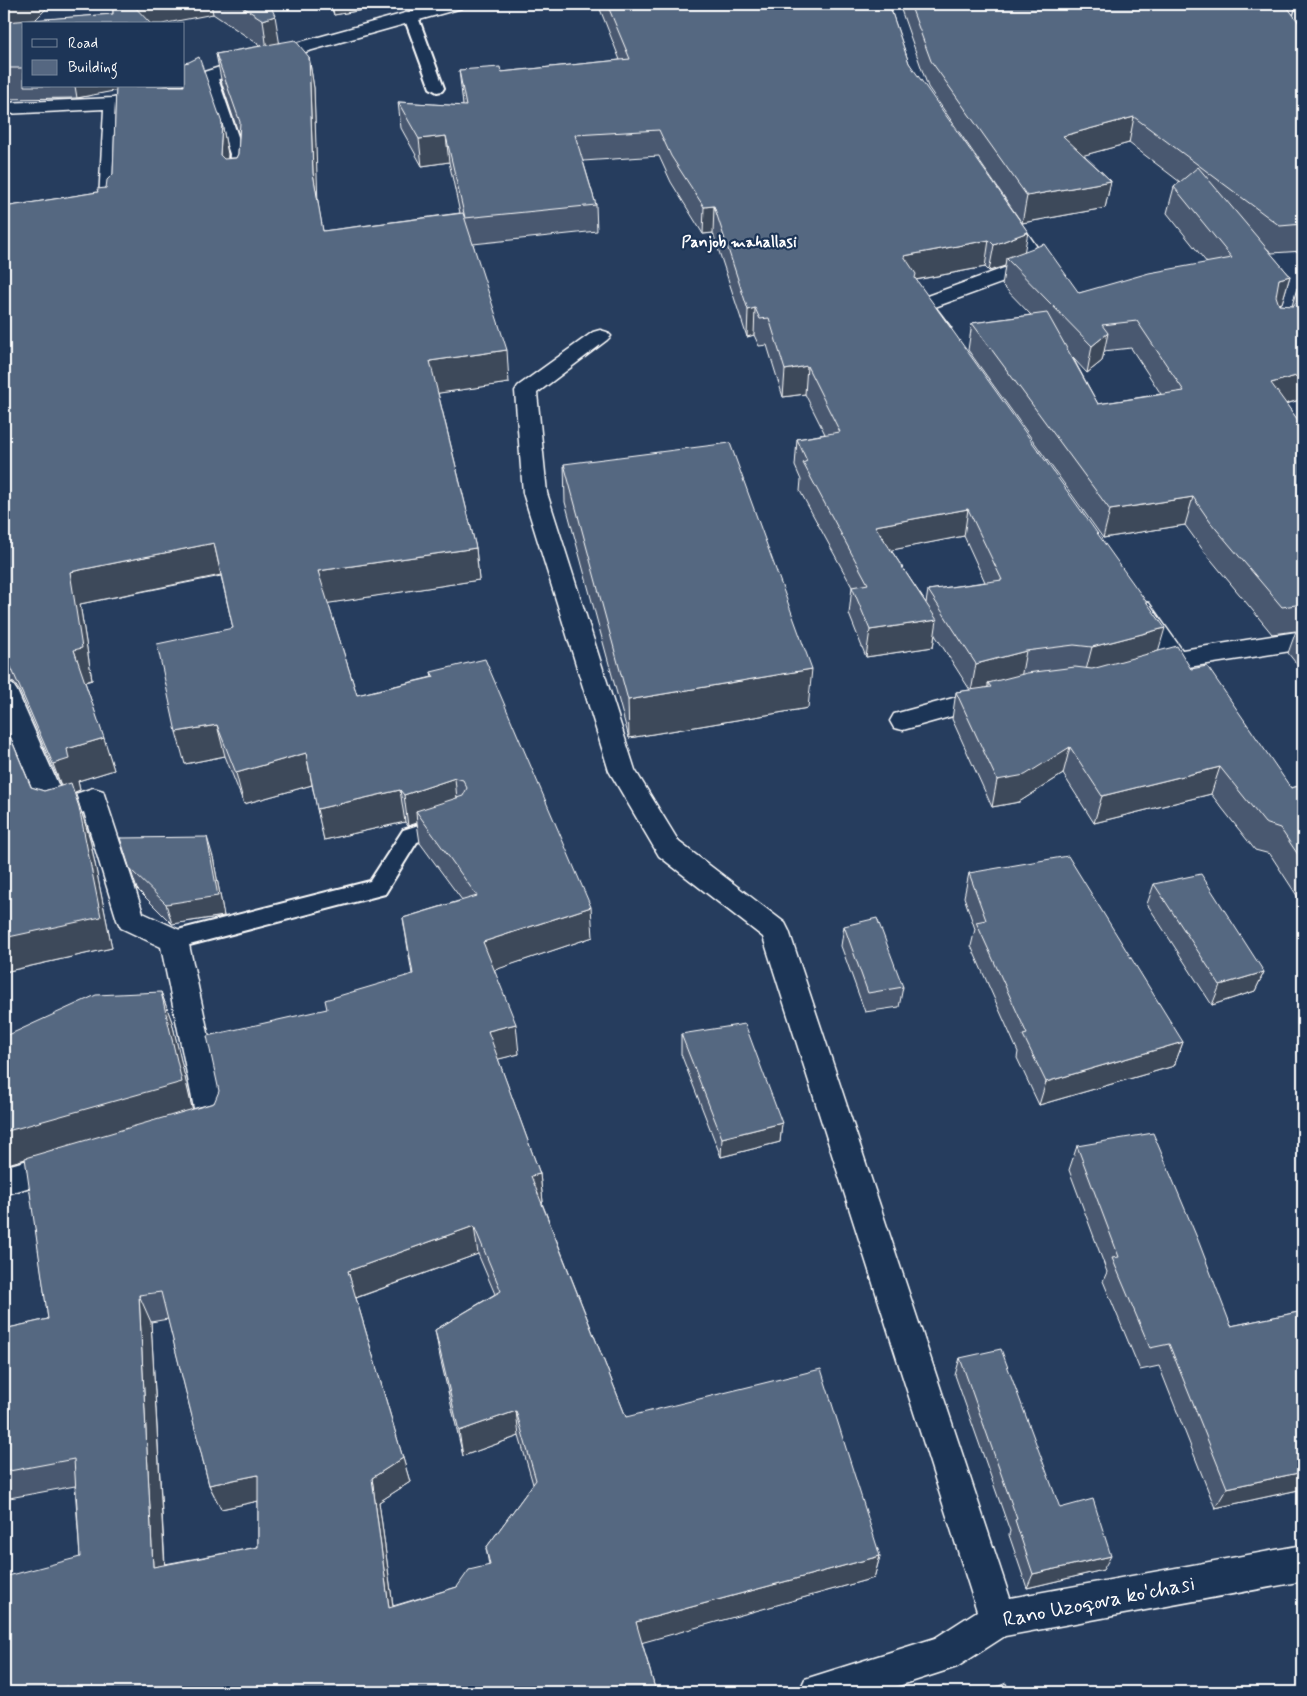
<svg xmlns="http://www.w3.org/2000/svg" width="1307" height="1696" font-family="Mynerve,sans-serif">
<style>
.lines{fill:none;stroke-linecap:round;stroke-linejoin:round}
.lane-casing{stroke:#fff;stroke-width:4}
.street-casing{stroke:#fff;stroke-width:3}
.lane{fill:#1d3557;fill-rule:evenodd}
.street{fill:#1d3557;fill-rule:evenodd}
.wall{fill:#49596f;stroke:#fff;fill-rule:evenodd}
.shaded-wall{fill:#3c485a;stroke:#fff}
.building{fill:#556781;stroke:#fff;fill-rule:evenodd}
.labels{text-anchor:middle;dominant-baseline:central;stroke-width:4.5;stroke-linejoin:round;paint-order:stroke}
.far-neighbourhood-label{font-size:16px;font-weight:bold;fill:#fff;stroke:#1d3557}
.near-street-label{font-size:21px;fill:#fff;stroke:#1d3557}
</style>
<rect width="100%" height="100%" fill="#263d5e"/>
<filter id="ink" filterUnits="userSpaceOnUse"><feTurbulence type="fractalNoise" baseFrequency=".02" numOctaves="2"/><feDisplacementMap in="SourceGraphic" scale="10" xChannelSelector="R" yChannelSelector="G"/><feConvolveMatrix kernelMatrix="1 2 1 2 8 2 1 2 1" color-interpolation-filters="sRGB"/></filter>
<g filter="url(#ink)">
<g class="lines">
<g class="lane-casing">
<path id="lane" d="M 411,13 L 418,17 L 444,88 L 442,91 L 437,92 L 430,88 L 404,17 Z
M 210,72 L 217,76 L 244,154 L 242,184 L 240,187 L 230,187 L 228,184 L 230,154 L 203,76 Z
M 447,816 L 454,818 L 458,824 L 454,830 L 417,842 L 385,894 L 174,949 L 166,946 L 163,940 L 166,934 L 174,931 L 370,881 L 403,830 Z"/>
</g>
<g class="street-casing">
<path id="street" d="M 438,4 L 465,4 L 462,8 L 298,54 L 216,80 L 195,91 L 122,107 L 119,205 L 116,209 L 100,212 L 93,210 L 90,206 L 93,202 L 99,200 L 104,109 L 4,114 L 4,103 L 113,98 L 167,86 L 184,86 L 184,83 L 204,72 L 286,46 Z
M 1297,4 L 1303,4 L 1303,54 L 1297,53 L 1288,41 Z
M 1005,209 L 1012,211 L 1048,263 L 1045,267 L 935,307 L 951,328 L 947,332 L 940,334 L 933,332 L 913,304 L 916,300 L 1026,260 L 995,215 L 998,211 Z
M 600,330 L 607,332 L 611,336 L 607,340 L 537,393 L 547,493 L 635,770 L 679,842 L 785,923 L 789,931 L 1010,1598 L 1303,1545 L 1303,1581 L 1005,1636 L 957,1667 L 880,1692 L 799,1692 L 805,1679 L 935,1638 L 977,1611 L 763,937 L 659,856 L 609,771 L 523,493 L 515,391 L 518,386 L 593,332 Z
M 1140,601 L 1149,603 L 1182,650 L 1303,631 L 1303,649 L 1176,669 L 1167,666 L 1128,609 L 1131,603 Z
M 4,682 L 13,685 L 17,691 L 64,798 L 93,788 L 103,791 L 143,913 L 184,932 L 188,940 L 227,1121 L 223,1130 L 193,1140 L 182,1136 L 178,1127 L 182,1118 L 195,1113 L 161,947 L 121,928 L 117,920 L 84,812 L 55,821 L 45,818 L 4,721 Z
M 990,688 L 999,691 L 1003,697 L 999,703 L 903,730 L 894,728 L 890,721 L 894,714 Z
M 62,1150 L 73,1154 L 78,1164 L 73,1174 L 4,1195 L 4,1167 Z"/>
</g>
<use href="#lane" class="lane"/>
<use href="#street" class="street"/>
</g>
<path class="wall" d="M 4,4 L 36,20 L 113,14 L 113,4 L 270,4 L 279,43 L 309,57 L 314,88 L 317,198 L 323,231 L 460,213 L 449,162 L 422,166 L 401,128 L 398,102 L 463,106 L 462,96 L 459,70 L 501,72 L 620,60 L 598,4 L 889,4 L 909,63 L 1024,251 L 1079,293 L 1207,263 L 1167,213 L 1174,187 L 1180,182 L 1129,143 L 1084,155 L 1111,181 L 1105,208 L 1022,223 L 928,87 L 899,4 L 1285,4 L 1303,28 L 1303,251 L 1272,253 L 1265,247 L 1290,276 L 1282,303 L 1279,304 L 1279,305 L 1292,306 L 1297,288 L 1303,399 L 1286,404 L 1303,427 L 1303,672 L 1288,653 L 1296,631 L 1272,634 L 1203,550 L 1185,525 L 1103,538 L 968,350 L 972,323 L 1031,315 L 1002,285 L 1005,266 L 989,271 L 985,267 L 916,280 L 1158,651 L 1191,669 L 1291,788 L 1303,785 L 1303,905 L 1270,854 L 1255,850 L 1211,794 L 1094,823 L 1063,774 L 1019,802 L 992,807 L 952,719 L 956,692 L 970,690 L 935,635 L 933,647 L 866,657 L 849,614 L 852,587 L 800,491 L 801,480 L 795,466 L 797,439 L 825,434 L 805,394 L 783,397 L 767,345 L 759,346 L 754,335 L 747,337 L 713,233 L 703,234 L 671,182 L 659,156 L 583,161 L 596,205 L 597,231 L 473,244 L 509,383 L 438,393 L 476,548 L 479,580 L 328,603 L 357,695 L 432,677 L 431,672 L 593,937 L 494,970 L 519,1054 L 498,1059 L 540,1174 L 543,1202 L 542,1203 L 626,1417 L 880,1556 L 874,1578 L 642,1642 L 656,1692 L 80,1557 L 75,1486 L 4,1499 L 4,1329 L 48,1319 L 26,1159 L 4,1165 L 161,992 L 172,1022 L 192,1109 L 214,1103 L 327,1009 L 412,974 L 403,918 L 462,900 L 420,843 L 417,823 L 408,826 L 405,822 L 324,840 L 312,785 L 244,804 L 225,756 L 185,764 L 233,628 L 221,576 L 80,604 L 92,680 L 85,682 L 114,770 L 78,781 L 80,790 L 75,792 L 90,839 L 112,948 L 4,972 L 4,722 L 31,787 L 44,791 L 61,786 L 19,690 L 14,683 L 5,680 L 4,681 L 4,207 L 98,192 L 106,188 L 113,174 L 116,90 L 77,98 L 4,99 ZM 213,14 L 261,46 L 216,54 L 222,84 L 239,135 L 238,154 L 236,158 L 228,158 L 228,154 L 222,123 L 184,86 L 24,86 L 24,24 ZM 1131,348 L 1161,394 L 1098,404 L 1073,358 L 1087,373 L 1102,361 L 1104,351 ZM 964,536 L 985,582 L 928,590 L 926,603 L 891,550 ZM 478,1254 L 495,1294 L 435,1330 L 440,1357 L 463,1456 L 519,1436 L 533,1484 L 486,1548 L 489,1565 L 457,1587 L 393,1606 L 379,1502 L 410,1482 L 356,1298 ZM 168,1319 L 209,1485 L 221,1509 L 258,1501 L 258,1547 L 165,1564 L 151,1322 Z
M 330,4 L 397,4 L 334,15 Z
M 564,464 L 808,708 L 629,738 L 565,502 Z
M 120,838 L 213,857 L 224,916 L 172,924 L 137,889 Z
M 969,873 L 1183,1042 L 1174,1066 L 1039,1105 L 1017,1058 L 1018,1052 L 971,946 L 975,929 L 964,897 Z
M 1154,884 L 1264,972 L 1255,991 L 1212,1005 L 1147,904 Z
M 844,926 L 903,987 L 899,1007 L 865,1012 L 841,946 Z
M 681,1034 L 782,1123 L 780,1142 L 721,1157 L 681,1054 Z
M 1077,1146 L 1231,1326 L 1303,1311 L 1303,1489 L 1215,1508 L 1159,1366 L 1140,1370 L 1103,1281 L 1107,1272 L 1069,1170 Z
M 960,1358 L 1060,1508 L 1103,1570 L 1027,1588 L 1009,1535 L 1010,1531 L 955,1375 Z"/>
<path class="shaded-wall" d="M 14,4 L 51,4 L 4,51 L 4,14 Z
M 128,4 L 211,4 L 213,14 L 162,24 L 133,24 Z
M 332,4 L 397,4 L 334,15 Z
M 275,16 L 280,46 L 267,50 L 263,20 Z
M 309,57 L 314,88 L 318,204 L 313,173 Z
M 75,86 L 157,86 L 119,90 L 77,98 Z
M 1134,117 L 1129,143 L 1059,162 L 1063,136 Z
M 222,123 L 228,154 L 226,186 L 220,155 Z
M 446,136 L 449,162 L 422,166 L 419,139 Z
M 1111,181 L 1105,208 L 1022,223 L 1027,196 Z
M 714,206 L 713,233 L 703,234 L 704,207 Z
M 1028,232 L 1023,259 L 1006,258 L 1005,266 L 989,271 L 994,245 Z
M 989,240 L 985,267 L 915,280 L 904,256 Z
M 1290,276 L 1282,303 L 1271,306 L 1279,279 Z
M 755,308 L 754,335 L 747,337 L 748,310 Z
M 1108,333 L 1102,361 L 1087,373 L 1092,346 Z
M 507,350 L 509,383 L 433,394 L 430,361 Z
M 807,366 L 805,394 L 783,397 L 785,370 Z
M 1303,374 L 1303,399 L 1263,410 L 1271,383 Z
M 1193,497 L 1185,525 L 1103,538 L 1110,510 Z
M 968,509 L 964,536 L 872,554 L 875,526 Z
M 214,543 L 221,575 L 80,604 L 92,680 L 84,682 L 74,650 L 70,572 Z
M 476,548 L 479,580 L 324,604 L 318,571 Z
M 937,620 L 933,647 L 866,657 L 870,630 Z
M 1165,628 L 1157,655 L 1085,674 L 1092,647 Z
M 1026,651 L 1021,678 L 988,683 L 988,687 L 971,692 L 976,664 Z
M 812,669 L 808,708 L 629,738 L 628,700 Z
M 217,725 L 225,756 L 185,764 L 176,732 Z
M 104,738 L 114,770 L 78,781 L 80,790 L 75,792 L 90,839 L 112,948 L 4,972 L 4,938 L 65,796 L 53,764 L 67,749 Z
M 1070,747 L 1063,774 L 1019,802 L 992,807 L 997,780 Z
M 306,753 L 312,785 L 244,804 L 236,773 Z
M 1220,767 L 1211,794 L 1094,823 L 1102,796 Z
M 455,778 L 458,810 L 416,811 L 417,823 L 408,826 L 404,795 Z
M 400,790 L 405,822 L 324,840 L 317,809 Z
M 207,837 L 213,857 L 224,916 L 172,924 L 166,904 Z
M 591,907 L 593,937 L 486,973 L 483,942 Z
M 1264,972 L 1255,991 L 1212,1005 L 1220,985 Z
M 161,992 L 172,1022 L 193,1112 L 4,1165 L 4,1132 Z
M 516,1024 L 519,1054 L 491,1061 L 488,1031 Z
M 1183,1042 L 1174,1066 L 1039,1105 L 1046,1082 Z
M 782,1123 L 780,1142 L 721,1157 L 722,1138 Z
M 540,1174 L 543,1202 L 534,1204 L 531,1176 Z
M 474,1226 L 478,1254 L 355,1298 L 348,1271 Z
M 139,1295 L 151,1322 L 166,1589 L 153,1567 Z
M 516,1411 L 519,1436 L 463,1456 L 459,1431 Z
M 403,1458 L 410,1482 L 379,1502 L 396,1629 L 389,1608 L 372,1478 Z
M 1303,1472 L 1303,1489 L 1215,1508 L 1227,1488 Z
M 258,1475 L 268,1499 L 221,1509 L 209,1485 Z
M 880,1556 L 874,1578 L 637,1644 L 636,1622 Z
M 1111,1556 L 1103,1570 L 1027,1588 L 1033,1574 Z
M 67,1686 L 72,1692 L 43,1692 Z"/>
<path class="building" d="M 4,4 L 14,4 L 4,14 Z
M 113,4 L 132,4 L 151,24 L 24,24 L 24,68 L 4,68 L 4,22 L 113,14 Z
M 238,4 L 270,4 L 275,16 L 263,20 Z
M 607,4 L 889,4 L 909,63 L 1028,232 L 994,245 L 989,240 L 904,256 L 916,274 L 915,278 L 1165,628 L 1092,647 L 1074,645 L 1026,651 L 976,664 L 928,590 L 1002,580 L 968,509 L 875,526 L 937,620 L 870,630 L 852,587 L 868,584 L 803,463 L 807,461 L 797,439 L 840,432 L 807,366 L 785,370 L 769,318 L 760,319 L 755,308 L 748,310 L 714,206 L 704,207 L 671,156 L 659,130 L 575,135 L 596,205 L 465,218 L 446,136 L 419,139 L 398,102 L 466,106 L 459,70 L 500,67 L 501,72 L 630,59 Z
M 910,4 L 1285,4 L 1303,28 L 1303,224 L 1280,226 L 1134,117 L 1063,136 L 1111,181 L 1027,196 L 931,61 Z
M 295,40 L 309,57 L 313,173 L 323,231 L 463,213 L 507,350 L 430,361 L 476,548 L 318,571 L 357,695 L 434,677 L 431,672 L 485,659 L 591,907 L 483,942 L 516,1024 L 488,1031 L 540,1174 L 531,1176 L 626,1417 L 821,1369 L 880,1556 L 636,1622 L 656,1692 L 67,1692 L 67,1686 L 43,1692 L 4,1692 L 4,1577 L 80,1557 L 74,1459 L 4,1472 L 4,1329 L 48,1319 L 25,1158 L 214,1103 L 219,1091 L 207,1036 L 327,1009 L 325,1000 L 413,974 L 403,918 L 477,896 L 416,811 L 463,796 L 467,788 L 463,780 L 455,778 L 404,795 L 400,790 L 317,809 L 306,753 L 236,773 L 217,725 L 176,732 L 157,644 L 233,628 L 214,543 L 70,572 L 82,648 L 74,650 L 104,738 L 67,749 L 69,759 L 53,764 L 7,658 L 4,654 L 4,207 L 98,192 L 97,189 L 106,188 L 107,180 L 113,174 L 116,86 L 184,86 L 184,63 L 189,62 L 199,57 L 222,123 L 220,155 L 224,159 L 236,158 L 238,154 L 240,122 L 216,54 ZM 474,1226 L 501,1291 L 435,1330 L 459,1431 L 516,1411 L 536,1480 L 486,1548 L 490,1565 L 469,1570 L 457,1587 L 389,1608 L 372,1478 L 403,1458 L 348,1271 ZM 161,1292 L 209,1485 L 258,1475 L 258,1547 L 153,1567 L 139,1295 Z
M 1198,167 L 1290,276 L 1279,279 L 1276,296 L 1279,305 L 1293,306 L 1297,301 L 1297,288 L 1303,288 L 1303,374 L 1271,383 L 1303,427 L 1303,604 L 1282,607 L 1211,523 L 1193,497 L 1110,510 L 972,323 L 1047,313 L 1098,404 L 1184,391 L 1137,321 L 1102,325 L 1108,333 L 1092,346 L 1006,258 L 1044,244 L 1079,293 L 1149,273 L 1232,258 L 1174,187 Z
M 730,443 L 812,669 L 628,700 L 564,464 Z
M 1303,625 L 1303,633 L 1298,626 Z
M 1177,646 L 1191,669 L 1207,666 L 1291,788 L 1303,785 L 1303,862 L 1280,828 L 1265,823 L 1220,767 L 1102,796 L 1070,747 L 1025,775 L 997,780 L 956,692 L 991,687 L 988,683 L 1027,673 L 1075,667 L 1092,669 Z
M 4,722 L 31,787 L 44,791 L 71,783 L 79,807 L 101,917 L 4,938 Z
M 207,837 L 218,896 L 166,904 L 130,869 L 120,838 Z
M 1068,856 L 1183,1042 L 1046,1082 L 1023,1035 L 1027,1034 L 976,922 L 986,920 L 969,873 Z
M 1201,874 L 1264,972 L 1220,985 L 1154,884 Z
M 877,918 L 903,987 L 868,993 L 844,926 Z
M 161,992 L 182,1082 L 4,1132 L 4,1037 L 96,995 Z
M 745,1024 L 782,1123 L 722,1138 L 681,1034 Z
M 1153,1133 L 1198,1240 L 1231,1326 L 1303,1311 L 1303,1472 L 1227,1488 L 1169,1344 L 1150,1348 L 1112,1258 L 1119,1257 L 1077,1146 Z
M 1001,1349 L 1060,1508 L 1093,1499 L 1111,1556 L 1033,1574 L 1015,1520 L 1017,1519 L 960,1358 Z
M 1006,1683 L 1010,1692 L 985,1692 Z"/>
</g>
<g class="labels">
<g class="far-neighbourhood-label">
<text x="739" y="242">Panjob mahallasi</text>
</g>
<g class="near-street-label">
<text transform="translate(1099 1602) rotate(-11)">Rano Uzoqova ko'chasi</text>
</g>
</g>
<rect width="1307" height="1696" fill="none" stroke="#1d3557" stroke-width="20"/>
<rect x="10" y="10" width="1287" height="1676" fill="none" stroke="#fff" stroke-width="2" filter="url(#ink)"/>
<rect x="22" y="22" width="162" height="65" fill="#1d3557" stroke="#77869a"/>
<rect x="32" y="39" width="25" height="8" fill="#1d3557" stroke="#77869a"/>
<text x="68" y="48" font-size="15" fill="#ffffff">Road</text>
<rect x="32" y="60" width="25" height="15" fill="#556781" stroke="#77869a"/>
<text x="68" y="72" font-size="15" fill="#ffffff">Building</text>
</svg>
